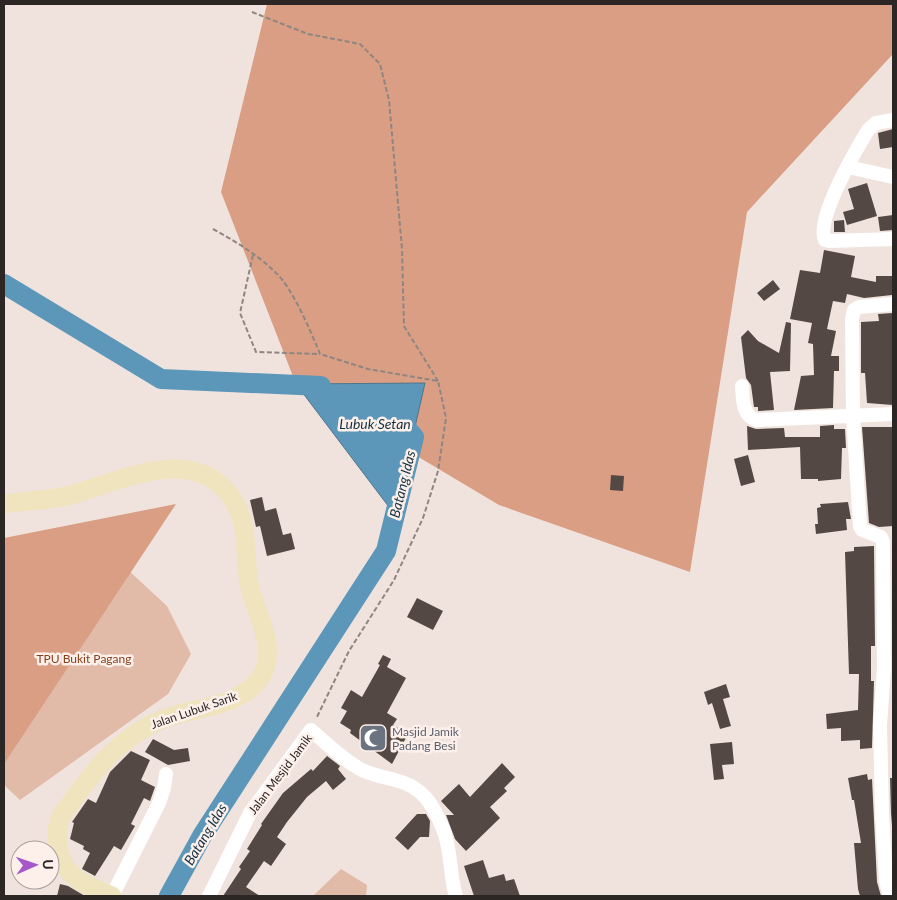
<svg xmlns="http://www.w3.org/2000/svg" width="897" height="900" font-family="Lato,sans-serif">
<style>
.green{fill:#e2baa8}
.forest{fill:#d99e83}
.water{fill:#5c97ba;stroke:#4e758d}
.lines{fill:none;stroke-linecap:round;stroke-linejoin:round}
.river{stroke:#5c97ba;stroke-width:20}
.building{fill:#534843}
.path{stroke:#8f8682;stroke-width:2;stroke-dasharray:5 2.5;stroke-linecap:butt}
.street{stroke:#fff;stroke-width:14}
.secondary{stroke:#f0e4be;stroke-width:19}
.labels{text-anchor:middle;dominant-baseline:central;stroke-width:5;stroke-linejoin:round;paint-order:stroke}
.park-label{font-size:12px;fill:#883f1b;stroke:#fdf0eb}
.street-label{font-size:12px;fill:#2c2725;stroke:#fdf0eb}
.worship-label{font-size:12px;fill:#5b616d;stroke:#fdf0eb;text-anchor:start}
.water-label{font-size:14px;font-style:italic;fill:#143040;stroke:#fdf0eb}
</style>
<rect width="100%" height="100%" fill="#f0e3dd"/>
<path class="green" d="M 115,558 L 167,606 L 191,654 L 168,694 L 20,800 L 4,785 L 4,627 Z
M 341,869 L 367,885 L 366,896 L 313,896 Z"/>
<path class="forest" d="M 267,4 L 893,4 L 893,54 L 747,212 L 690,572 L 499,505 L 296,384 L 221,192 Z
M 176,504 L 4,764 L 4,538 Z"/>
<path class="water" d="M 425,383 L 395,515 L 296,384 Z"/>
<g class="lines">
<path class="river" d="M 4,284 L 161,379 L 321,386
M 169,896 L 202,836 L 386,551 L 414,437 L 396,416"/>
</g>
<path class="building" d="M 893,129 L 893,147 L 880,149 L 878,133 Z
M 867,183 L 877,216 L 847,225 L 843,212 L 854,209 L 848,189 Z
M 893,215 L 893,230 L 880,231 L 878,217 Z
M 844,220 L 845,232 L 834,232 L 834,221 Z
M 824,250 L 855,256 L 851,277 L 876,282 L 876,276 L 892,276 L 892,295 L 864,298 L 847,294 L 845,303 L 833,301 L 827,329 L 836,331 L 831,356 L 839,356 L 839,371 L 834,371 L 833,408 L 794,410 L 801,376 L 814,375 L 813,344 L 808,343 L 812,323 L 790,319 L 800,270 L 820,273 Z
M 773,280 L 780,289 L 764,301 L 757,293 Z
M 893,313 L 893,405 L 867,403 L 865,373 L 861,373 L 861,322 L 879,321 L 878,314 Z
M 786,322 L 791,323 L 790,371 L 770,372 L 774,410 L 758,411 L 758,407 L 754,407 L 751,385 L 746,378 L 741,337 L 748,330 L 758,341 L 779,353 Z
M 834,425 L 834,429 L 845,429 L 846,448 L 842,448 L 841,479 L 818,481 L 818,479 L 801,479 L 800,447 L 748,450 L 747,426 L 756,429 L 784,428 L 785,437 L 820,437 L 820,426 Z
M 862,427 L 893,427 L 893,526 L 879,527 L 869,523 Z
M 748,455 L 755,482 L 741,486 L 734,459 Z
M 611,475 L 624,476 L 623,491 L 610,490 Z
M 262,497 L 265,511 L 276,508 L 283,535 L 291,533 L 295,549 L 267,556 L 260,526 L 256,527 L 250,500 Z
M 848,502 L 851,519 L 846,519 L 847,530 L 816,534 L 815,524 L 818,524 L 817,508 L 821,507 L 820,504 Z
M 874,546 L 875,646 L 871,646 L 871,681 L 874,681 L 872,748 L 860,749 L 860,740 L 841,741 L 841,728 L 827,729 L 826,714 L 858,710 L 859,674 L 849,674 L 845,552 L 854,551 L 854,547 Z
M 417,598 L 443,611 L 433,630 L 407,617 Z
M 383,655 L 391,659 L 387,667 L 406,678 L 387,713 L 397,719 L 393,725 L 408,734 L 392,764 L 350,733 L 351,730 L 340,723 L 347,711 L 341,708 L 351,690 L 362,697 L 380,665 L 378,664 Z
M 726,684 L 730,697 L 723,699 L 731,726 L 720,729 L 712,703 L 708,705 L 704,692 Z
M 153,739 L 174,750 L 188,748 L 190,761 L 168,765 L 145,752 Z
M 732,742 L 734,764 L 722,765 L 724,779 L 714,780 L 710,744 Z
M 131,751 L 150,760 L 141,780 L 155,787 L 150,801 L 144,798 L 131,824 L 135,826 L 121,850 L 114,846 L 95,876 L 82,869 L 90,853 L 83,849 L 84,846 L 70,839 L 74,823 L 72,822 L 88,799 L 96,803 L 110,772 Z
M 327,756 L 340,766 L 338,769 L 346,779 L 333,790 L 326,781 L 307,797 L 287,822 L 277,837 L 286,844 L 271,866 L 264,861 L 246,887 L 260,896 L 223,896 L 241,869 L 239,867 L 250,851 L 247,849 L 262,825 L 261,824 L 283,793 L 311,769 L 313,771 Z
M 502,763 L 515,777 L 504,788 L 507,791 L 490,807 L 500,818 L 466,851 L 455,839 L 446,815 L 454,815 L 441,801 L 459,784 L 470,797 Z
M 867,774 L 868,780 L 872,779 L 877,882 L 881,896 L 860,896 L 858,889 L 854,843 L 861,843 L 854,800 L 852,800 L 848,778 Z
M 890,778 L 893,778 L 893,839 L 891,813 Z
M 417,814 L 426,814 L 430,821 L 429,837 L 420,837 L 408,850 L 395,838 Z
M 483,860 L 489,878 L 504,874 L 506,881 L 514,879 L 520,896 L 474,896 L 464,866 Z
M 60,884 L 68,886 L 85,896 L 57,896 Z"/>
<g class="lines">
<path class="path" d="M 252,12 L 308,34 L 360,44 L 380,64 L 389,100 L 402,249 L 404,326 L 438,381
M 213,229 C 235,241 258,255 276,273 C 292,287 312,334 320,354 L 368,369 L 438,381 L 446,418 L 438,471 L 423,518 L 394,580 L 349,651 L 316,719
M 253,255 L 240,313 L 256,352 L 320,354"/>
<path class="street" d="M 893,120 L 876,123 L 868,130 C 856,150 815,220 825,240 L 829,241 L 893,239
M 848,167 L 893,177
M 742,386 C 743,399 742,415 756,420 L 893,414
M 112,896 L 159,803 L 164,788 L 166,774
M 209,896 L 250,813 L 311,730 C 327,744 343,760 362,770 C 372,775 384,777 395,780 C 422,786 433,804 443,829 C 452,851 449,874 456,896
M 890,896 L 886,881 L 882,813 L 880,725 L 884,668 L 883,542 L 881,537 L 862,530 L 860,526 L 853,416 L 852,319 L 854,310 L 859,307 L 893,304"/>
<path class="secondary" d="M 4,504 C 26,500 49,501 71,495 C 124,480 202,439 237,507 C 250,533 243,565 251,592 C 259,620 280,655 257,682 C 233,709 192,707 161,720 C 114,739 88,779 60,818 C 53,839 58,865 77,879 C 87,886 101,891 112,896"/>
</g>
<defs>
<g id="mosque-square" transform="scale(1.4375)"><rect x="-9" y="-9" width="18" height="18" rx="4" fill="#6b7280" stroke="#fdf0eb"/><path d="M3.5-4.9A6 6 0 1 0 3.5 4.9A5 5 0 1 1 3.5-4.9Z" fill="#fff"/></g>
</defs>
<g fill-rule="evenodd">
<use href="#mosque-square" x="373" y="738"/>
</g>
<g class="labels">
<g class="park-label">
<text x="84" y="658">TPU Bukit Pagang</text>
</g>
<g class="street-label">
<text transform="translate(194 710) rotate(-19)">Jalan Lubuk Sarik</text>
<text transform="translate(280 774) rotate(-53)">Jalan Mesjid Jamik</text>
</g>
<g class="worship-label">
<text x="392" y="731">Masjid Jamik<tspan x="392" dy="14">Padang Besi</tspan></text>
</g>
<g class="water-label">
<text x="375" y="423">Lubuk Setan</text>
<text transform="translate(402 484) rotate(-76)">Batang Idas</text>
<text transform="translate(205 834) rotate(-59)">Batang Idas</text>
</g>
</g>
<rect width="897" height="900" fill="none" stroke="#2c2725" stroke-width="10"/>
<g transform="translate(35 865) rotate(88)"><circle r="24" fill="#fdf0eb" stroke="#a9a09c"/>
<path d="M0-4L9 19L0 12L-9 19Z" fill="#a657c9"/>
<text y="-8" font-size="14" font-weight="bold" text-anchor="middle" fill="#2c2725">U</text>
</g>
</svg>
